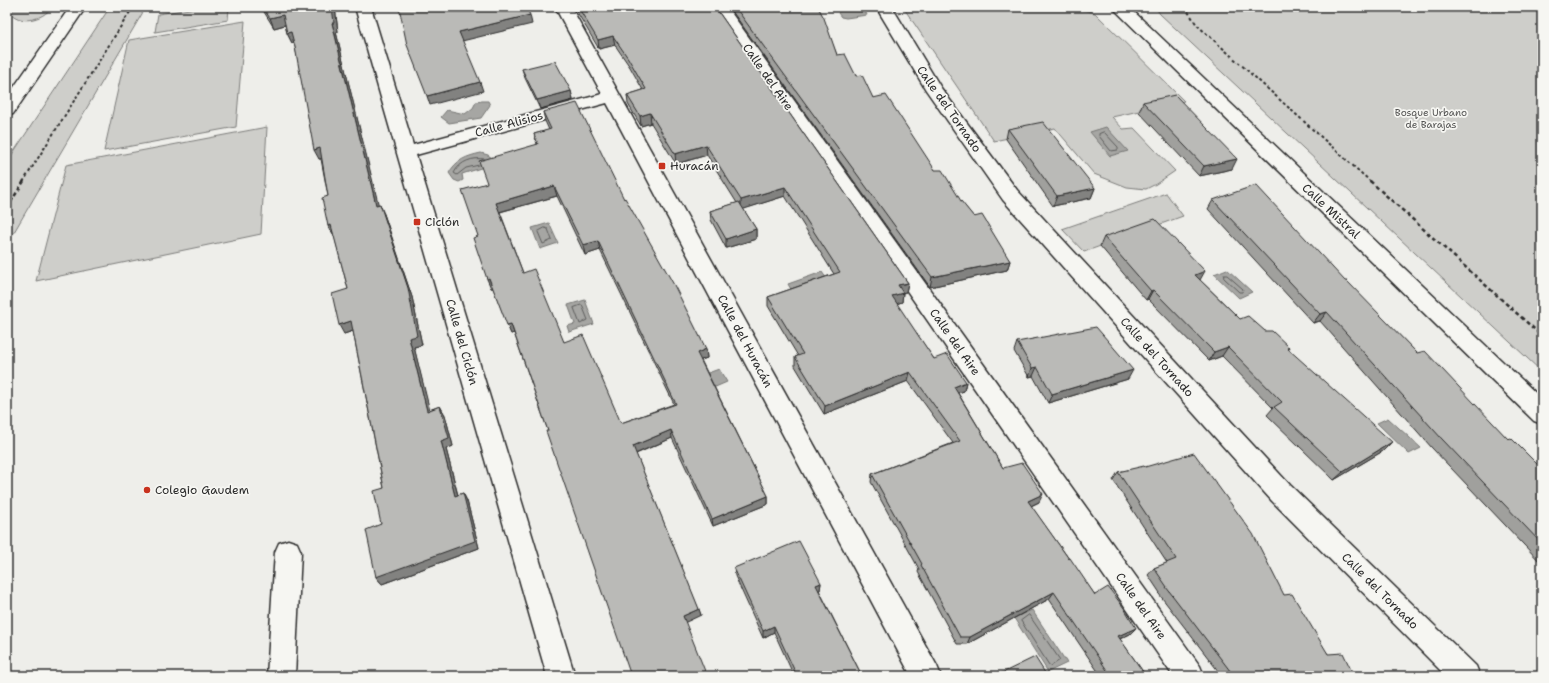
<svg xmlns="http://www.w3.org/2000/svg" width="1549" height="683" font-family="'Shantell Sans',sans-serif">
<style>
.green{fill:#cececa;stroke:#7c7c7a}
.water{fill:#a6a6a3;stroke:#757573}
.lines{fill:none;stroke-linecap:round;stroke-linejoin:round}
.shore{stroke:#5c5c5b;stroke-width:1}
.minor-casing{stroke:#2b2b2b;stroke-width:3}
.path-far1{stroke:#2b2b2b;stroke-width:2;stroke-dasharray:3 2.5;stroke-linecap:butt}
.path{stroke:#2b2b2b;stroke-width:2.5;stroke-dasharray:4 3;stroke-linecap:butt}
.minor{fill:#f6f6f2;fill-rule:evenodd}
.wall{fill:#a0a09d;stroke:#2b2b2b;fill-rule:evenodd}
.shaded-wall{fill:#828280;stroke:#2b2b2b}
.building{fill:#babab7;stroke:#2b2b2b;fill-rule:evenodd}
.poi-dot{fill:#c8321e;stroke:#f6f6f2;stroke-width:1.5}
.labels{text-anchor:middle;dominant-baseline:central;stroke-width:3.5;stroke-linejoin:round;paint-order:stroke}
.far-park-label{font-size:10px;fill:#545453;stroke:#f6f6f2}
.street-label{font-size:12px;fill:#2b2b2b;stroke:#f6f6f2}
.poi-label{font-size:12px;fill:#2b2b2b;stroke:#f6f6f2;text-anchor:start}
</style>
<rect width="100%" height="100%" fill="#eeeeea"/>
<filter id="ink" filterUnits="userSpaceOnUse"><feTurbulence type="fractalNoise" baseFrequency=".025" numOctaves="2"/><feDisplacementMap in="SourceGraphic" scale="8" xChannelSelector="R" yChannelSelector="G"/><feConvolveMatrix kernelMatrix="1 2 1 2 8 2 1 2 1" color-interpolation-filters="sRGB"/></filter>
<g filter="url(#ink)">
<path class="green" d="M 11,7 L 52,7 C 43,20 19,26 9,11 Z
M 110,7 L 146,7 L 7,244 L 7,162 Z
M 202,7 L 229,7 L 228,20 L 155,32 L 158,14 Z
M 903,7 L 1072,7 L 1095,13 L 1184,101 L 1112,117 L 1123,129 L 1134,128 L 1175,171 L 1156,184 L 1146,189 L 1127,187 L 1094,174 L 1055,128 L 994,141 Z
M 1155,7 L 1542,7 L 1542,372 L 1160,14 Z
M 245,21 L 236,127 L 104,151 L 129,40 Z
M 267,127 L 261,234 L 36,281 L 66,165 Z
M 1166,193 L 1183,216 L 1084,252 L 1062,229 Z"/>
<path class="water" d="M 863,7 L 867,15 L 846,18 L 841,17 L 838,13 L 841,9 Z
M 482,101 L 488,101 L 490,105 L 481,118 L 449,123 L 441,117 L 447,110 L 465,114 L 473,108 L 476,102 Z
M 1106,127 L 1128,151 L 1110,156 L 1090,132 Z
M 481,153 L 488,155 L 492,158 L 484,167 L 462,174 L 463,180 L 459,182 L 454,180 L 449,173 C 456,160 467,156 481,153 Z
M 549,223 L 558,243 L 540,249 L 532,228 Z
M 1227,269 L 1252,292 L 1239,298 L 1214,274 Z
M 822,272 L 832,287 L 793,293 L 788,284 Z
M 585,300 L 594,324 L 569,332 L 567,326 L 575,324 L 568,305 Z
M 719,369 L 727,382 L 685,400 L 678,384 Z
M 1388,418 L 1421,448 L 1409,454 L 1377,423 Z
M 1032,610 L 1067,663 L 1048,672 L 1014,618 Z"/>
<g class="lines">
<path class="shore" d="M 1104,132 L 1118,147 L 1118,150 L 1111,151 L 1099,136 L 1099,134 Z
M 479,165 L 466,168 L 457,175 L 454,173 C 460,161 473,157 485,159
M 545,228 L 548,229 L 552,240 L 543,244 L 538,232 Z
M 1224,275 L 1227,275 L 1243,289 L 1242,292 L 1239,292 L 1224,278 Z
M 582,305 L 588,320 L 580,324 L 574,308 Z
M 1029,615 L 1060,660 L 1051,666 L 1049,665 L 1021,621 Z"/>
<g class="minor-casing">
<path id="minor" d="M 70,7 L 86,7 L 13,114 L 7,115 L 7,97 Z
M 355,7 L 371,7 L 413,145 L 602,94 L 555,7 L 571,7 L 937,666 L 941,676 L 911,676 L 607,103 L 416,155 L 575,676 L 547,676 Z
M 711,7 L 727,7 L 1200,666 L 1204,676 L 1173,676 Z
M 876,7 L 892,7 L 941,88 L 1017,190 L 1290,485 L 1476,666 L 1480,676 L 1446,676 L 1272,501 L 1003,200 L 926,90 Z
M 1112,7 L 1129,7 L 1542,399 L 1542,424 L 1534,421 Z
M 288,540 L 297,543 L 301,552 L 295,676 L 267,676 L 275,552 L 279,543 Z"/>
</g>
<path class="path-far1" d="M 1185,7 L 1197,25 L 1371,182
M 7,29 L 11,32 L 7,34
M 23,182 L 133,7"/>
<path class="path" d="M 1370,181 L 1542,336
M 7,208 L 24,181"/>
<use href="#minor" class="minor"/>
</g>
<path class="wall" d="M 261,7 L 335,7 L 338,32 L 336,32 L 378,205 L 384,214 L 412,297 L 422,345 L 414,347 L 429,410 L 440,406 L 445,415 L 453,446 L 446,449 L 458,495 L 463,493 L 467,501 L 479,548 L 382,584 L 376,577 L 381,524 L 384,488 L 353,331 L 344,334 L 348,289 L 334,235 L 328,226 L 328,196 L 321,159 L 319,159 L 294,42 L 292,43 L 287,33 L 285,25 L 274,28 Z
M 574,7 L 715,7 L 908,283 L 906,292 L 903,292 L 902,302 L 896,304 L 934,359 L 966,382 L 964,391 L 958,393 L 1003,468 L 1039,502 L 1031,506 L 1095,595 L 1130,634 L 1120,639 L 1146,676 L 1101,676 L 1049,599 L 967,644 L 957,644 L 918,572 L 919,569 L 871,482 L 872,474 L 953,443 L 908,381 L 824,414 L 795,366 L 795,357 L 798,356 L 768,306 L 768,297 L 834,274 L 785,196 L 743,209 L 756,229 L 756,239 L 726,248 L 711,220 L 710,211 L 737,203 L 707,155 L 676,164 L 651,123 L 641,126 L 628,104 L 627,95 L 643,90 L 630,67 L 615,45 L 599,49 Z
M 729,7 L 818,7 L 837,55 L 856,76 L 873,98 L 935,170 L 1010,261 L 1007,270 L 930,287 Z
M 522,69 L 571,91 L 573,100 L 540,109 L 525,78 Z
M 1143,102 L 1232,169 L 1199,176 L 1139,112 Z
M 543,112 L 624,199 L 706,349 L 707,358 L 701,360 L 768,496 L 768,504 L 713,526 L 672,438 L 636,454 L 701,615 L 548,431 L 514,333 L 511,334 L 493,288 L 491,288 L 478,236 L 537,144 L 534,134 L 549,130 L 545,121 ZM 557,196 L 585,255 L 600,250 L 674,404 L 621,423 L 564,342 L 523,273 L 500,212 Z
M 1008,129 L 1095,188 L 1091,198 L 1053,206 L 1006,139 Z
M 1213,200 L 1345,281 L 1417,353 L 1508,439 L 1542,469 L 1542,564 L 1432,448 L 1320,321 L 1313,323 L 1208,209 Z
M 1104,237 L 1200,280 L 1240,319 L 1265,331 L 1289,347 L 1288,349 L 1383,451 L 1334,480 L 1267,415 L 1273,408 L 1222,356 L 1209,361 L 1148,299 L 1146,300 L 1100,246 Z
M 1017,342 L 1128,379 L 1048,403 L 1033,376 L 1029,377 L 1014,351 Z
M 1145,467 L 1284,595 L 1328,654 L 1354,676 L 1222,676 L 1159,594 L 1160,593 L 1148,575 L 1154,568 L 1167,563 L 1113,480 L 1118,472 Z
M 734,568 L 821,583 L 820,590 L 819,590 L 862,676 L 794,676 L 774,632 L 763,638 L 735,576 Z"/>
<path class="shaded-wall" d="M 332,7 L 335,7 L 338,32 L 336,32 L 381,215 L 376,205 L 332,23 Z
M 283,15 L 288,24 L 274,28 L 270,18 Z
M 530,15 L 532,24 L 462,41 L 459,32 Z
M 291,32 L 296,42 L 292,43 L 287,33 Z
M 613,36 L 615,45 L 599,49 L 598,40 Z
M 480,82 L 483,91 L 430,105 L 427,96 Z
M 571,91 L 573,100 L 540,109 L 537,100 Z
M 650,113 L 651,123 L 641,126 L 640,116 Z
M 706,145 L 707,155 L 676,164 L 675,154 Z
M 320,148 L 325,158 L 319,159 L 314,150 Z
M 1237,159 L 1232,169 L 1199,176 L 1204,166 Z
M 554,186 L 557,196 L 499,212 L 496,203 Z
M 785,187 L 785,196 L 741,210 L 741,200 Z
M 1095,188 L 1091,198 L 1053,206 L 1057,196 Z
M 380,204 L 384,214 L 412,297 L 422,345 L 414,347 L 432,419 L 427,411 L 409,338 Z
M 331,225 L 334,235 L 328,226 Z
M 756,229 L 756,239 L 726,248 L 726,239 Z
M 598,241 L 600,250 L 585,255 L 583,245 Z
M 1010,261 L 1007,270 L 930,287 L 932,277 Z
M 1205,271 L 1200,280 L 1195,275 Z
M 489,278 L 493,288 L 491,288 L 487,279 Z
M 908,283 L 906,292 L 896,294 L 898,285 Z
M 1153,290 L 1148,299 L 1146,300 L 1151,291 Z
M 903,293 L 902,302 L 890,306 L 892,296 Z
M 1327,312 L 1320,321 L 1313,323 L 1320,314 Z
M 351,321 L 356,330 L 344,334 L 339,325 Z
M 511,324 L 514,333 L 511,334 L 507,325 Z
M 1228,347 L 1222,356 L 1209,361 L 1214,352 Z
M 706,349 L 707,358 L 698,361 L 697,353 Z
M 1037,367 L 1033,376 L 1029,377 L 1032,368 Z
M 1133,370 L 1128,379 L 1048,403 L 1052,394 Z
M 910,372 L 908,381 L 824,414 L 825,406 Z
M 966,382 L 964,391 L 952,395 L 954,387 Z
M 440,406 L 445,415 L 453,446 L 446,449 L 460,504 L 455,496 L 441,441 Z
M 671,430 L 672,438 L 635,454 L 633,446 Z
M 1392,442 L 1383,451 L 1334,480 L 1343,472 Z
M 463,493 L 467,501 L 479,548 L 382,584 L 376,577 Z
M 1043,494 L 1039,502 L 1024,509 L 1028,501 Z
M 768,496 L 768,504 L 713,526 L 712,519 Z
M 821,583 L 820,590 L 816,592 L 816,585 Z
M 1054,592 L 1049,599 L 967,644 L 970,637 Z
M 699,609 L 701,615 L 684,623 L 683,616 Z
M 774,626 L 774,632 L 763,638 L 763,631 Z
M 1136,628 L 1130,634 L 1112,642 L 1118,636 Z"/>
<path class="building" d="M 262,7 L 332,7 L 334,23 L 332,23 L 376,205 L 380,204 L 408,288 L 417,336 L 409,338 L 427,411 L 440,406 L 449,438 L 441,441 L 455,496 L 463,493 L 475,541 L 376,577 L 366,530 L 381,524 L 374,491 L 384,488 L 351,321 L 339,325 L 332,294 L 348,289 L 331,225 L 328,226 L 322,198 L 328,196 L 320,148 L 314,150 L 295,47 L 291,32 L 287,33 L 283,15 L 270,18 Z
M 399,7 L 526,7 L 530,15 L 459,32 L 480,82 L 427,96 L 407,45 Z
M 578,7 L 715,7 L 908,283 L 898,285 L 903,293 L 892,296 L 934,359 L 947,354 L 966,382 L 954,387 L 1003,468 L 1022,463 L 1043,494 L 1028,501 L 1069,559 L 1070,558 L 1095,595 L 1108,587 L 1124,608 L 1136,628 L 1118,636 L 1146,676 L 1111,676 L 1054,592 L 970,637 L 960,637 L 921,565 L 922,564 L 872,474 L 960,441 L 910,372 L 825,406 L 795,357 L 803,354 L 768,297 L 840,272 L 785,187 L 741,200 L 706,145 L 675,154 L 650,113 L 640,116 L 627,95 L 646,89 L 628,58 L 613,36 L 598,40 Z
M 735,7 L 818,7 L 824,18 L 837,55 L 845,54 L 856,76 L 862,75 L 873,98 L 886,95 L 935,170 L 942,170 L 961,201 L 974,217 L 982,215 L 1010,261 L 932,277 Z
M 555,61 L 571,91 L 537,100 L 522,69 Z
M 1175,95 L 1237,159 L 1204,166 L 1143,102 Z
M 577,103 L 624,199 L 625,198 L 674,285 L 706,349 L 697,353 L 768,496 L 712,519 L 671,430 L 633,446 L 699,609 L 683,616 L 707,676 L 631,676 L 546,431 L 548,431 L 511,324 L 507,325 L 489,278 L 487,279 L 473,238 L 478,236 L 462,190 L 487,183 L 479,161 L 538,144 L 534,134 L 551,129 L 543,112 ZM 554,186 L 583,245 L 598,241 L 676,404 L 621,423 L 583,335 L 564,342 L 534,269 L 523,273 L 496,203 Z
M 1043,122 L 1095,188 L 1057,196 L 1008,129 Z
M 1256,185 L 1345,281 L 1347,281 L 1417,353 L 1425,351 L 1508,439 L 1511,438 L 1542,469 L 1542,544 L 1442,439 L 1327,312 L 1320,314 L 1213,200 Z
M 739,202 L 756,229 L 726,239 L 710,211 Z
M 1155,219 L 1205,271 L 1195,275 L 1240,319 L 1248,316 L 1265,331 L 1272,331 L 1289,347 L 1287,348 L 1392,442 L 1343,472 L 1274,407 L 1282,402 L 1228,347 L 1214,352 L 1153,290 L 1151,291 L 1104,237 Z
M 1096,327 L 1133,370 L 1052,394 L 1037,367 L 1032,368 L 1017,342 Z
M 1194,453 L 1253,534 L 1284,595 L 1292,594 L 1328,654 L 1343,653 L 1354,676 L 1234,676 L 1166,587 L 1167,587 L 1154,568 L 1176,559 L 1118,472 L 1144,466 L 1145,467 Z
M 799,541 L 821,583 L 816,585 L 862,676 L 797,676 L 774,626 L 763,631 L 734,568 Z
M 1035,657 L 1047,676 L 996,676 Z"/>
</g>
<g class="poi-dot">
<rect x="658" y="162" width="8" height="8" rx="2"/>
<rect x="413" y="218" width="8" height="8" rx="2"/>
<circle cx="147" cy="490" r="4"/>
</g>
<g class="labels">
<g class="far-park-label">
<text x="1431" y="112">Bosque Urbano<tspan x="1431" dy="12">de Barajas</tspan></text>
</g>
<g class="street-label">
<text transform="translate(768 77) rotate(55)">Calle del Aire</text>
<text transform="translate(949 109) rotate(55)">Calle del Tornado</text>
<text transform="translate(509 124) rotate(-15)">Calle Alisios</text>
<text transform="translate(1331 211) rotate(43)">Calle Mistral</text>
<text transform="translate(745 341) rotate(62)">Calle del Huracán</text>
<text transform="translate(462 342) rotate(74)">Calle del Ciclón</text>
<text transform="translate(955 342) rotate(55)">Calle del Aire</text>
<text transform="translate(1157 357) rotate(48)">Calle del Tornado</text>
<text transform="translate(1380 591) rotate(45)">Calle del Tornado</text>
<text transform="translate(1141 606) rotate(55)">Calle del Aire</text>
</g>
<g class="poi-label">
<text x="670" y="166">Huracán</text>
<text x="425" y="222">Ciclón</text>
<text x="155" y="490">Colegio Gaudem</text>
</g>
</g>
<rect width="1549" height="683" fill="none" stroke="#f6f6f2" stroke-width="24"/>
<rect x="12" y="12" width="1525" height="659" fill="none" stroke="#2b2b2b" stroke-width="1.5" filter="url(#ink)"/>
</svg>
